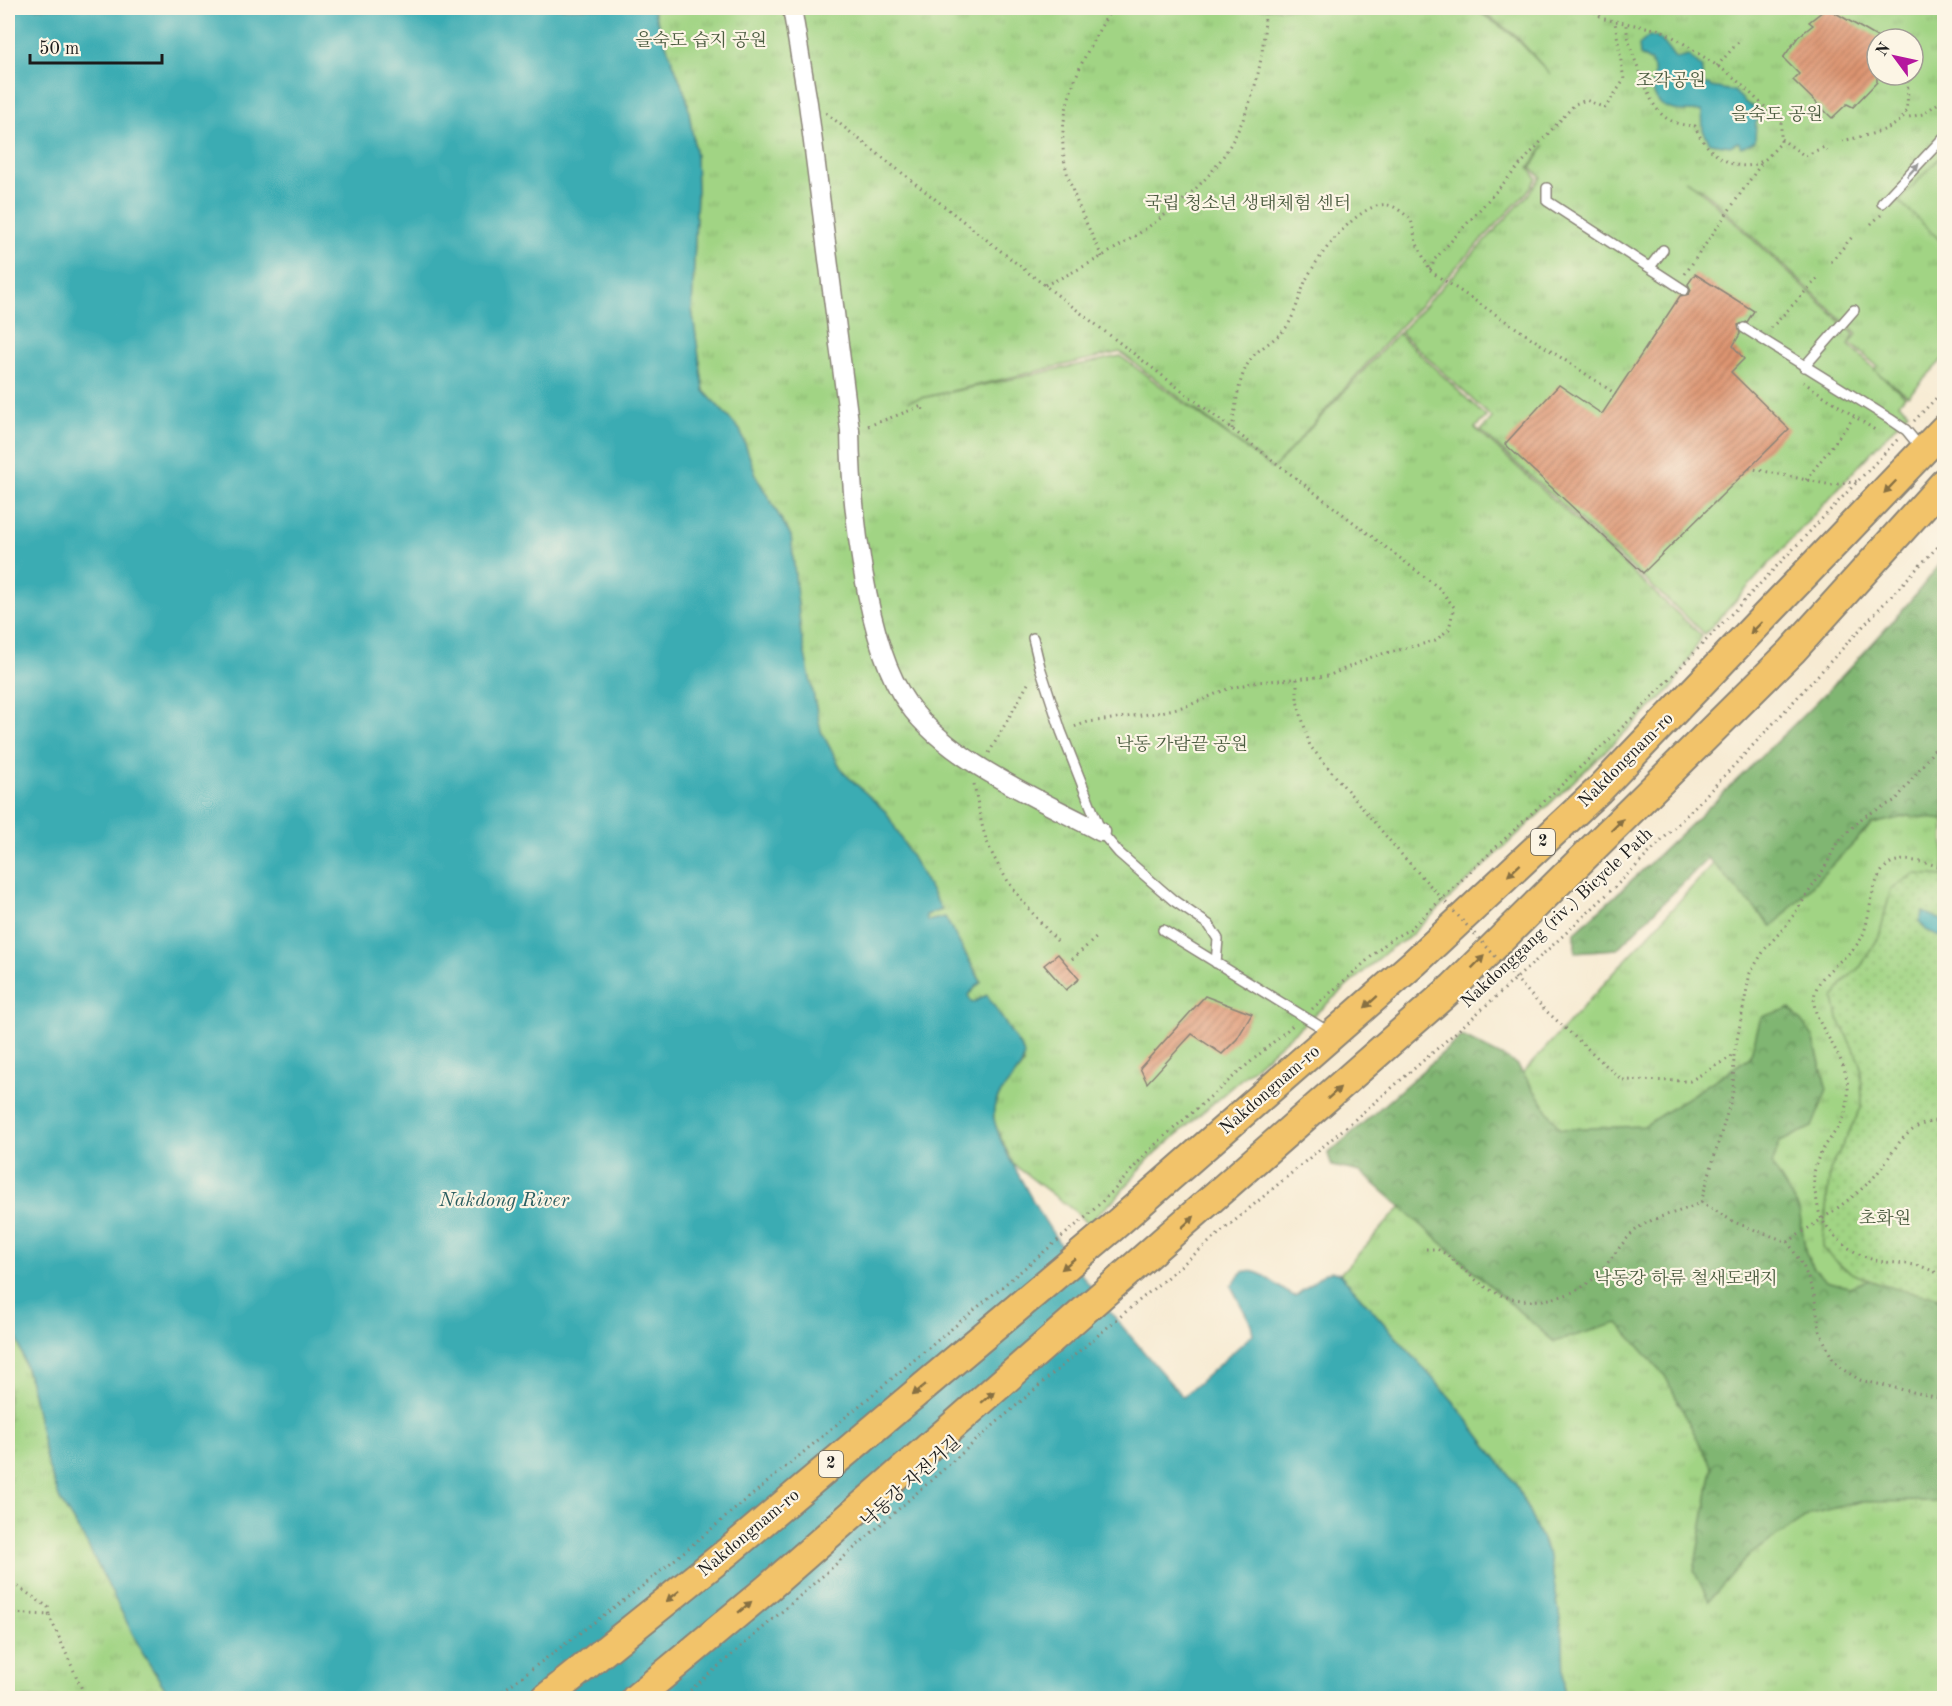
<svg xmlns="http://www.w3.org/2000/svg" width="1952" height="1706" font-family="'Old Standard TT','Noto Serif KR',serif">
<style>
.grass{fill:url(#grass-tufts);stroke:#5e7850;stroke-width:1.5;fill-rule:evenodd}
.forest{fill:url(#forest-crowns);stroke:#4e6947;stroke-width:1.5}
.garden{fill:url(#garden-dots);stroke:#5e7850;stroke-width:1.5}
.pitch{fill:#a1d484;stroke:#5e7850;stroke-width:1.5}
.water{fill:#3aacb3;stroke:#2b6468;stroke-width:1.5}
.building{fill:url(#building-hatch)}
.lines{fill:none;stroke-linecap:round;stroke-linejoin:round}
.lane-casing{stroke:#8a8478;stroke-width:12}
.street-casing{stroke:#8a8478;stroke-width:21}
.primary-casing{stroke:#8a8478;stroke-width:32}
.path{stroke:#8a8478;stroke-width:3;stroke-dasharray:1.5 4.5;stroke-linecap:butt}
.lane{stroke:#fff;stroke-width:9}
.street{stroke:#fff;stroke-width:18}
.primary{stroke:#f2c36a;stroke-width:28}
.path-bridge{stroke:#8a8478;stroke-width:3;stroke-dasharray:1.5 4.5;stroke-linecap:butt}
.oneway{fill:#999}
.oneway2{fill:#877043}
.labels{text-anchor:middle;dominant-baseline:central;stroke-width:4.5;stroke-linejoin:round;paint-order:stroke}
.shield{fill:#fcf5e5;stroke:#5f5d58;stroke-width:1.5}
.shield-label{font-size:16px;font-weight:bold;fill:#1c1c1c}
.park-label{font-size:18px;fill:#4b5c40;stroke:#fcf5e5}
.street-label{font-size:18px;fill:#1c1c1c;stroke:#fcf5e5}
.water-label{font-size:20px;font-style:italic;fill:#2a5d60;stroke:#fcf5e5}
</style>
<defs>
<pattern id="grass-tufts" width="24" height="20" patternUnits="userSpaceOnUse" patternTransform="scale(1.5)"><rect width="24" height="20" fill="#a1d484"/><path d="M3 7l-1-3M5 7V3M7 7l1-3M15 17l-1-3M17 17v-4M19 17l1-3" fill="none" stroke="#8ab571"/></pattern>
<pattern id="forest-crowns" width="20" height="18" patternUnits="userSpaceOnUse" patternTransform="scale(1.5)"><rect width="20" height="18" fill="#80b672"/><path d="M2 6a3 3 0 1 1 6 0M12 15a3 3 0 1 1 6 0" fill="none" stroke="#68935d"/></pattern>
<pattern id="garden-dots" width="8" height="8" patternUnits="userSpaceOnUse" patternTransform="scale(1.5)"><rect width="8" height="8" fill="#a1d484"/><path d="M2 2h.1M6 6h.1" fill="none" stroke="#8ab571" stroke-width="1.8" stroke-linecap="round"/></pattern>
<pattern id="building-hatch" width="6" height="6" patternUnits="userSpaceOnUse" patternTransform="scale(1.5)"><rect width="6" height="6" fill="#dd9471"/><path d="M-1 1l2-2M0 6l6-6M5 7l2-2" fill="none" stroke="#b2785c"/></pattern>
</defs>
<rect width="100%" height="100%" fill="#fcf5e5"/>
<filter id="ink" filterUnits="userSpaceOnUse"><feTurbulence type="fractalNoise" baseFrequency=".0167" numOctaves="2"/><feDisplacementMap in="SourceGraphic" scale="12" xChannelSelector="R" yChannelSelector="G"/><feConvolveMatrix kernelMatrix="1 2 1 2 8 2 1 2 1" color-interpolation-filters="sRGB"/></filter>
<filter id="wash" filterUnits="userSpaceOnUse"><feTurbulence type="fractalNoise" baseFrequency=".008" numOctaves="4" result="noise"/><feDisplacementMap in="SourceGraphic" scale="24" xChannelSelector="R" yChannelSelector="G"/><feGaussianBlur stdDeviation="1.35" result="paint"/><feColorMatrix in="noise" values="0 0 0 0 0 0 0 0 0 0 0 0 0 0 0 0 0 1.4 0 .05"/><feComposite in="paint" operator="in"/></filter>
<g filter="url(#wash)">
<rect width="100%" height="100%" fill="#f7ebd3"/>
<path class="grass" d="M 652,8 L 1473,8 L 1514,36 L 1550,74 L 1515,35 L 1476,8 L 1944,8 L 1944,358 L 1908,396 L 1874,370 L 1905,396 L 1899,403 L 1908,412 L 1705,634 L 1481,431 L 1492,418 L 1400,332 L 1527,196 L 1541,177 L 1531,168 L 1545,145 L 1529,168 L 1537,178 L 1527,192 L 1395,332 L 1273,469 L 1398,333 L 1486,417 L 1475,428 L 1702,636 L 1673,687 L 1407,939 L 1392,947 L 1148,1160 L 1116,1198 L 1087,1224 L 1077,1213 L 1013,1164 L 994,1122 L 993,1108 L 999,1094 L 1023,1065 L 1023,1051 L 987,995 L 972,1004 L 967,995 L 981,981 L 945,917 L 927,921 L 926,915 L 942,910 L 886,812 L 843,772 L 821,731 L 801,636 L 791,536 L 757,478 L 740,430 L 704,391 L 692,309 L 697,192 L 696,157 L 687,99 ZM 1877,39 L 1913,39 L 1913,75 L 1877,75 ZM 1685,180 L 1703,190 L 1857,334 L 1850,343 L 1877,366 L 1875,369 L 1849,345 L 1854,334 L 1700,190 ZM 1120,352 L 1273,469 L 1120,356 L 908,401 Z
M 1944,610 L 1944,1698 L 1564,1698 L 1563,1638 L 1550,1557 L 1515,1483 L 1453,1401 L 1340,1274 Z
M 8,1262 L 13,1287 L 14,1327 L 32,1389 L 47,1463 L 60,1500 L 86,1542 L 143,1654 L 171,1698 L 8,1698 Z"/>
<path class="forest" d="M 1944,559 L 1944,820 L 1908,816 L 1872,824 L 1772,927 L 1708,858 L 1617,949 L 1575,952 L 1575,932 C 1623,890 1669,845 1715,801 C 1795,724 1876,647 1944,559 Z
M 1790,1008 L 1813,1036 L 1827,1090 L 1812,1127 L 1780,1142 L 1772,1165 L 1799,1209 L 1806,1254 L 1814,1269 L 1827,1281 L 1849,1287 L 1879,1277 L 1931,1292 L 1944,1305 L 1944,1501 L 1859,1502 L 1811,1514 L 1748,1556 L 1709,1601 L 1694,1571 L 1712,1468 L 1665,1376 L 1618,1323 L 1554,1342 L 1361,1172 L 1332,1166 L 1328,1154 L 1462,1036 L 1517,1064 L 1560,1129 L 1644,1126 L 1750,1057 L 1761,1017 Z"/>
<path class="garden" d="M 1914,874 L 1944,876 L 1944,1297 C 1912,1294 1872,1285 1843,1268 C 1836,1263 1829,1254 1822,1248 L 1830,1170 L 1862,1106 L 1861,1065 L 1838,1018 L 1834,998 L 1843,982 L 1861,966 L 1879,937 L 1891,889 Z"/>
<path class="pitch" d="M 1944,153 L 1944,244 L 1899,201 Z"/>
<path class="water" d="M 8,8 L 652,8 L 687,99 L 696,157 L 697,192 L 692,309 L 704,391 L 740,430 L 757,478 L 791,536 L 801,635 L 821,731 L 843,772 L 886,812 L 942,910 L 926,915 L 927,921 L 945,917 L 981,982 L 968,995 L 972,1003 L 987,995 L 1023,1051 C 1030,1075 985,1090 995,1123 C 1000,1142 1012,1163 1022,1181 C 1064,1261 1124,1330 1183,1397 L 1253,1334 L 1251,1324 L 1231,1286 L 1242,1272 C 1262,1266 1277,1290 1295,1296 L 1325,1273 L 1331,1271 L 1340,1274 L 1453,1401 L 1515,1483 L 1550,1557 L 1563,1638 L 1564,1698 L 171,1698 L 143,1654 L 86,1542 L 60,1500 L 47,1463 L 32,1389 L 14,1327 L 13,1287 L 8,1262 Z
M 1649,36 C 1665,38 1667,49 1676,59 L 1689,56 L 1701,67 L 1704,85 L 1709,84 L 1711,87 L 1734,91 L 1746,103 L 1758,109 L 1760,117 L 1756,122 L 1755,141 L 1742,147 L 1738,142 L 1730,146 L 1710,143 L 1703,130 L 1702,111 C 1683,112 1655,113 1653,88 C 1652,82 1655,75 1654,69 L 1651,62 L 1640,55 L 1639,45 Z
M 1923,912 L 1944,921 L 1944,938 L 1926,930 L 1919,921 Z"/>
<g id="blocks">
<path class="building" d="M 1827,8 L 1877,37 L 1877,82 L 1853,107 L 1847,104 L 1832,118 L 1793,80 L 1799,74 L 1783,58 L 1798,37 L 1813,25 L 1809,22 Z
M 1695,274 L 1754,311 L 1747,322 L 1738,325 L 1740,334 L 1733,346 L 1744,359 L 1731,372 L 1789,429 L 1643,573 L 1505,444 L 1559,385 L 1602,414 L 1680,296 L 1689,294 L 1691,290 L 1688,284 Z
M 1058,954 L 1079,979 L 1066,990 L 1044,965 Z
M 1205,996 L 1252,1014 L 1237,1039 L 1222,1054 L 1192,1034 L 1147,1083 L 1140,1068 Z"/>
</g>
</g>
<g filter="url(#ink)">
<use href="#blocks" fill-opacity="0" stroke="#8a8478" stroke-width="1.5"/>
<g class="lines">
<g class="lane-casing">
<path id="lane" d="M 1547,188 L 1547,201 L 1684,290
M 1882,203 L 1944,137
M 1650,267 L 1663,250
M 1744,328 L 1890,419 L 1906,430 L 1920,447
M 1804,367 L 1854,310
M 1033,638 L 1040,667 L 1061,731 L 1101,832 L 1119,853 L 1173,900 L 1209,925 L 1218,939 L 1216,963
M 1163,930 L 1329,1032"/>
</g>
<g class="street-casing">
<path id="street" d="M 792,8 L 808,103 L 850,430 C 851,503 865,646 908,704 C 948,761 1041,800 1101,832"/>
</g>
<g class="primary-casing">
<path id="primary" d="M 546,1698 L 730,1550 L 1113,1227 L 1414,963 L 1599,790 L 1944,429
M 636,1698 L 768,1588 L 1453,987 L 1792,651 L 1944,483"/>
</g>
<path class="path" d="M 1590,8 L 1604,19 L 1661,30 L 1680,41 L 1731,75 L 1781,122 L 1781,143 C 1775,148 1770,156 1764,160 C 1736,178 1704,151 1695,126 C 1655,124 1652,101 1639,70 C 1633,55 1628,42 1626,25
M 1717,66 L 1741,39
M 1906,112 L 1909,117 L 1923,114 L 1944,99
M 826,113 L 1030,274 L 1439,588 L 1454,607 L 1449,629 L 1435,641 L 1374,656 L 1328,676 L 1256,682 L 1227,689 L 1190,705 L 1157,713 L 1088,722 L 1071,728
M 1781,139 L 1805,156 L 1824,147 L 1830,153
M 1842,141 C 1858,137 1899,131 1905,113 C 1909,103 1907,86 1908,75
M 1871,224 L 1881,215
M 1102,257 C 1090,230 1076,204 1068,176 C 1050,115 1082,58 1112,8
M 1831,262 L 1852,237
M 1430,271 L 1616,394
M 1685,274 L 1763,161
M 1045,285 C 1101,261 1191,207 1224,155 C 1253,110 1265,60 1265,8
M 1771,328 L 1818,278
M 1803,382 L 1875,430
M 1914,421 L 1944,390
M 868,426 L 922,406 L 923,410
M 1232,429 C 1236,407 1238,372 1254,355 C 1264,345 1280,337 1288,325 C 1296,311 1299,297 1305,282 C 1316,258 1359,200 1388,205 C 1396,206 1405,215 1411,219 L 1416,242 L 1430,271 L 1435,259 L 1575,104 L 1586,100 L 1605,108 L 1624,80 L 1615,22
M 1749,468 L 1831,485 L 1859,481
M 1806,480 L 1854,417
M 1297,679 L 1297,701 L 1310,746 L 1401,854
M 989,753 L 1030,680
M 974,784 C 978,803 980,821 986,839 C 1000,878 1031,912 1058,942
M 1944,868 C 1931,864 1904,856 1891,863 C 1869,875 1872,916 1862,937 C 1850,960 1814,972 1814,1001 C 1815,1031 1851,1055 1848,1098 C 1845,1139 1804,1147 1816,1197 C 1818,1204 1818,1213 1822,1219 C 1832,1239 1857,1257 1879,1261 C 1890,1263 1903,1263 1915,1265 C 1925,1267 1935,1272 1944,1276
M 1072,959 L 1097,937
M 1543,1008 L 1622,1080 L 1690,1081 L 1734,1055
M 1312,1009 L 1390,940 L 1410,929 L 1632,718 L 1898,439
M 1701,1202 L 1733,1093 L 1734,1055 L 1750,973 L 1765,949 L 1789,922 L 1824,869 L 1837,843 L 1863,817 L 1896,800 L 1944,737
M 1788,1242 C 1814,1224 1843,1206 1866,1185 C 1896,1158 1897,1123 1944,1120
M 1426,1249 L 1437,1249 L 1446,1254 C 1462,1268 1482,1288 1501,1295 C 1529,1306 1569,1300 1592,1280 C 1610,1264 1621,1240 1641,1226 C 1660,1214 1682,1213 1701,1202 L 1734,1222 L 1788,1242 L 1804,1268 L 1814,1294 L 1820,1332 L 1832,1358 L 1839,1367 L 1860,1380 L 1944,1399
M 8,1580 L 48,1607 L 49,1615 L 8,1613
M 49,1615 L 86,1698
M 493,1698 L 644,1585 L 1087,1216 L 1116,1188 L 1149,1150 L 1293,1025
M 681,1698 C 815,1585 944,1467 1077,1353 C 1253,1204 1432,1060 1599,902 C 1720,787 1829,660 1944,540"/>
<use href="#lane" class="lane"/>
<use href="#street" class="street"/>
<use href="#primary" class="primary"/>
<path class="path-bridge" d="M 1401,854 L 1543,1008"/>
</g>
<defs><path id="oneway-solid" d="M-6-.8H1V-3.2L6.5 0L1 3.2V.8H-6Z" transform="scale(1.5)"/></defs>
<use class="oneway" href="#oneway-solid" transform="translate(1913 170) rotate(-47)"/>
<g class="oneway2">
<use href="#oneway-solid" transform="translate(1890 487) rotate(134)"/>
<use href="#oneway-solid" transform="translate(1756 628) rotate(134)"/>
<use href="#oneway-solid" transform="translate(1617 825) rotate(-45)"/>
<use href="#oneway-solid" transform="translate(1514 870) rotate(137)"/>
<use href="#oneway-solid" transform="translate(1478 962) rotate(-45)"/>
<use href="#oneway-solid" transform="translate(1371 1002) rotate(138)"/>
<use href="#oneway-solid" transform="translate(1334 1093) rotate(-42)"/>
<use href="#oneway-solid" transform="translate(1188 1222) rotate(-42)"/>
<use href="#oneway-solid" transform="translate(1068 1264) rotate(140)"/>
<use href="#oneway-solid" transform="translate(919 1390) rotate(140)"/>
<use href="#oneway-solid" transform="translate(988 1397) rotate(-41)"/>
<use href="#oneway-solid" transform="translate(673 1596) rotate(141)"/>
<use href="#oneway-solid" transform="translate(745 1607) rotate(-40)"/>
</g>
</g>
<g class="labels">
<g class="shield">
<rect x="1531" y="829" width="24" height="26" rx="4.5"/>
<rect x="819" y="1451" width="24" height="26" rx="4.5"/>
</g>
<g class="shield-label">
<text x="1543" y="842">2</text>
<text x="831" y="1464">2</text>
</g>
<g class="park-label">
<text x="701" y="41">을숙도 습지 공원</text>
<text x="1671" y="81">조각공원</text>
<text x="1777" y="115">을숙도 공원</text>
<text x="1248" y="204">국립 청소년 생태체험 센터</text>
<text x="1182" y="745">낙동 가람끝 공원</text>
<text x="1885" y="1219">초화원</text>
<text x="1686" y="1279">낙동강 하류 철새도래지</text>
</g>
<g class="street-label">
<text transform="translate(1626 760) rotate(-45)">Nakdongnam-ro</text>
<text transform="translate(1557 918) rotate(-43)">Nakdonggang (riv.) Bicycle Path</text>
<text transform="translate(1270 1090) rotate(-41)">Nakdongnam-ro</text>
<text transform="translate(911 1482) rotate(-42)">낙동강 자전거길</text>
<text transform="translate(749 1533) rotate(-40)">Nakdongnam-ro</text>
</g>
<g class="water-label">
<text x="504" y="1201">Nakdong River</text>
</g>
</g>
<rect width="1952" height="1706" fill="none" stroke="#fcf5e5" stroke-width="30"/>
<g transform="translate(1895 57) rotate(303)"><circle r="28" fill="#fcf5e5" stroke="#a29e95" stroke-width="1.5"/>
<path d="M0-4.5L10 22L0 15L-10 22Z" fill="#b5179e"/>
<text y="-9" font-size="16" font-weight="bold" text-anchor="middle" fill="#1c1c1c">N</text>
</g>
<path d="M30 54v9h132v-9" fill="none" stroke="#1c1c1c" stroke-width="3"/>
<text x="39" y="54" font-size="18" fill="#1c1c1c" stroke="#fcf5e5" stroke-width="4.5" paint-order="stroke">50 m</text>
</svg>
